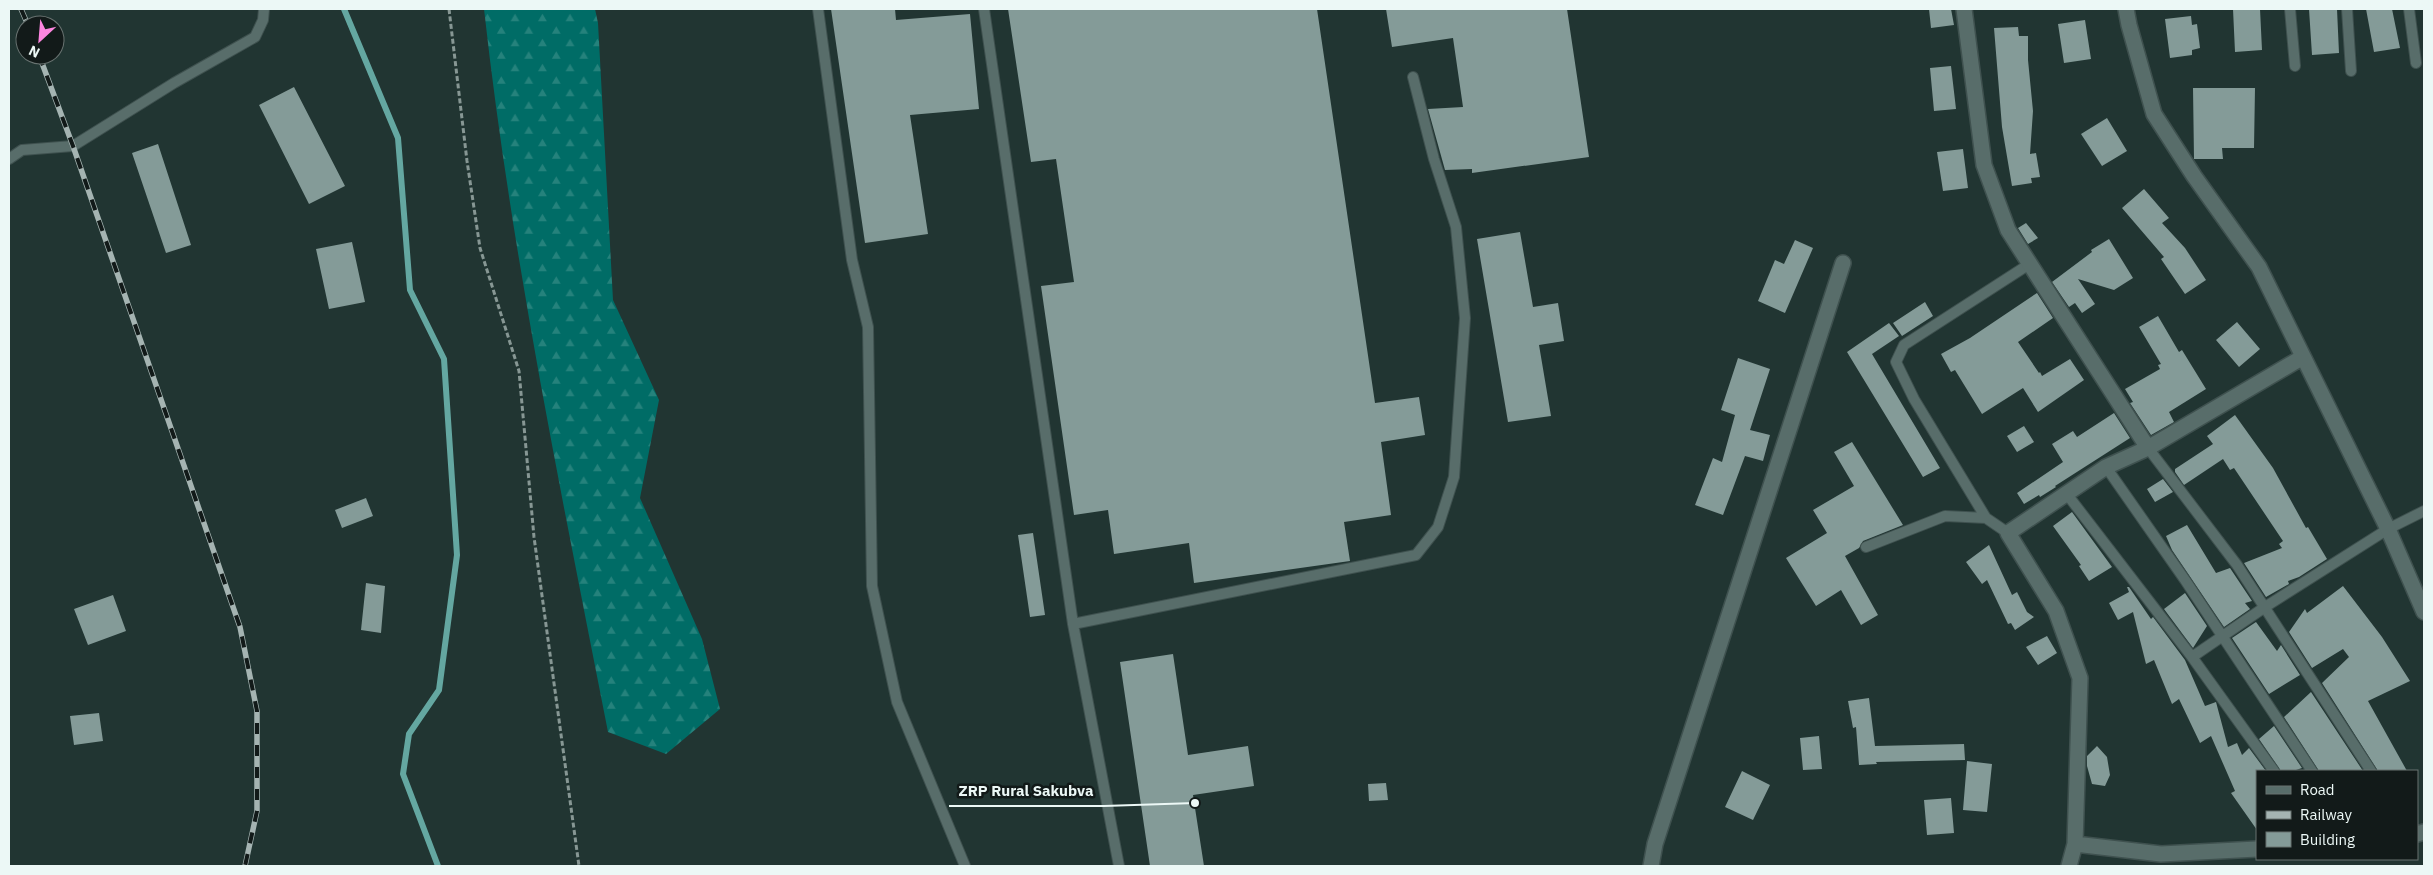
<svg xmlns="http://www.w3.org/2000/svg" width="2433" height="875" font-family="'IBM Plex Sans',sans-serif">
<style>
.forest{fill:url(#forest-firs)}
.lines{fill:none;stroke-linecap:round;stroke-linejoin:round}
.stream{stroke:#64a7a1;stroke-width:6}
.building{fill:#849b98}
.lane-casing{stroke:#3f514f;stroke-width:12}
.street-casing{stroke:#3f514f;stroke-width:18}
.path{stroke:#879794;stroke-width:3;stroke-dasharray:5 2.5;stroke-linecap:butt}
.lane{stroke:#586d6a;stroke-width:10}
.street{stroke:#586d6a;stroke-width:15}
.rail-casing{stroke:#a5b4b2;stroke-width:5.5}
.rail{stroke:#121a19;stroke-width:4;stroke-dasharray:11;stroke-linecap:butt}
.leader{fill:none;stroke:#ecf8f6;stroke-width:2}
.callout-dot{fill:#ecf8f6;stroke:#121a19;stroke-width:2}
.callout-label{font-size:15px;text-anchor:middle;font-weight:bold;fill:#ecf8f6;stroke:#121a19;stroke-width:5;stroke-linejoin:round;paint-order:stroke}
</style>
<defs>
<pattern id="forest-firs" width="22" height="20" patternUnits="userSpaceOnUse" patternTransform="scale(1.25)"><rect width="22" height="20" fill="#006c66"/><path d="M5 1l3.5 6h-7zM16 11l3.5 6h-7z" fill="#25827c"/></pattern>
</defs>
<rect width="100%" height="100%" fill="#213532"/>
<path class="forest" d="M 484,9 L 595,9 L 598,23 L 613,300 L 659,400 L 640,498 L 702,639 L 720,709 L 666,754 L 608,732 C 561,492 511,252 484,9 Z"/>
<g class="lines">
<path class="stream" d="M 344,9 L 398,138 L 410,290 L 444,359 L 457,555 L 439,690 L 409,734 L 403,774 L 438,866"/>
</g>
<path class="building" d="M 831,9 L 895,9 L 896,20 L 970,14 L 979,109 L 910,115 L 928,234 L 865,243 Z
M 1008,9 L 1317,9 L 1375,403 L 1419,397 L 1425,435 L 1381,442 L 1391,515 L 1344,522 L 1350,561 L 1194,583 L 1189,543 L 1114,554 L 1108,510 L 1074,515 L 1041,286 L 1074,282 L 1056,159 L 1031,162 Z
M 1386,9 L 1567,9 L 1589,157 L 1472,173 L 1472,169 L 1445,170 L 1428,109 L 1463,107 L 1453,38 L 1392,47 Z
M 1929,9 L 1951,9 L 1954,25 L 1931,28 Z
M 2233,9 L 2260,9 L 2262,50 L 2235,52 Z
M 2309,9 L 2337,9 L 2339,53 L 2312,55 Z
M 2366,9 L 2392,9 L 2400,48 L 2374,52 Z
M 2191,16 L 2192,25 L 2197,24 L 2200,48 L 2192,50 L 2192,55 L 2170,58 L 2165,19 Z
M 2085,20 L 2091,59 L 2064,63 L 2058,24 Z
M 2018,27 L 2019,36 L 2028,36 L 2028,60 L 2033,111 L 2030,154 L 2036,153 L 2040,177 L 2031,178 L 2032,183 L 2012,186 L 2002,127 L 1994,28 Z
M 1951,66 L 1956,109 L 1934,111 L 1930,68 Z
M 294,87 L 345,186 L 309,204 L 259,105 Z
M 2193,88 L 2255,88 L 2254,148 L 2222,148 L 2223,159 L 2194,159 Z
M 2107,118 L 2127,151 L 2102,166 L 2081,134 Z
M 158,144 L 191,245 L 166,253 L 132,153 Z
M 1963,149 L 1968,188 L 1943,191 L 1937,152 Z
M 2144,189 L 2169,218 L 2162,223 L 2185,248 L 2206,280 L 2185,294 L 2161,259 L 2164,257 L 2122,208 Z
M 2026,223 L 2038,238 L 2028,244 L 2018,228 Z
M 1520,232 L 1533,307 L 1558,303 L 1564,341 L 1539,345 L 1551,416 L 1508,422 L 1477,239 Z
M 2109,239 L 2133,278 L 2114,290 L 2078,279 L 2095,304 L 2082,313 L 2075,303 L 2069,307 L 2052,282 L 2092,252 L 2091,250 Z
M 1795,240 L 1813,248 L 1785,313 L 1758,301 L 1775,260 L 1784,264 Z
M 352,242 L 365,302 L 329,309 L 316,249 Z
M 2037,293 L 2053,318 L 2018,342 L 2039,373 L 2040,372 L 2042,376 L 2070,359 L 2084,380 L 2038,412 L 2023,388 L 1982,414 L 1955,370 L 1951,372 L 1941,354 L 1970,338 Z
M 1925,302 L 1933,316 L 1902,336 L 1893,323 Z
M 2158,316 L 2179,352 L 2182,350 L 2206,389 L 2169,412 L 2174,422 L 2151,435 L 2130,403 L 2133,402 L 2125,389 L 2160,369 L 2158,365 L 2161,364 L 2139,327 Z
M 2237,322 L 2260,349 L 2239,367 L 2216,340 Z
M 1889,323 L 1899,336 L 1872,354 L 1940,468 L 1923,477 L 1847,352 Z
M 1738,358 L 1770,369 L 1750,430 L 1770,435 L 1763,461 L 1745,456 L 1723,515 L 1695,505 L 1713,458 L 1722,462 L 1735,415 L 1721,410 Z
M 2114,413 L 2130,438 L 2055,486 L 2056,487 L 2040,497 L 2039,495 L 2024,504 L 2017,493 L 2063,462 L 2052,444 L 2073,431 L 2077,437 Z
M 2235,415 L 2273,468 L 2306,528 L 2308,527 L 2327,559 L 2299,577 L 2288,581 L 2289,584 L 2266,597 L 2244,563 L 2282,548 L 2279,544 L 2283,541 L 2234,468 L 2230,470 L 2223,459 L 2184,485 L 2175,472 L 2175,469 L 2213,444 L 2207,436 Z
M 2024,426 L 2034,442 L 2017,452 L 2007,436 Z
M 1852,442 L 1903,525 L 1863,541 L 1859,548 L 1845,556 L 1878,615 L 1861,625 L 1841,590 L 1816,606 L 1786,558 L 1827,533 L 1813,510 L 1854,486 L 1834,452 Z
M 2163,479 L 2173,492 L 2155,502 L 2147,489 Z
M 366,498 L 373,516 L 342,528 L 335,510 Z
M 2072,512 L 2112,567 L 2089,581 L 2079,566 L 2081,565 L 2053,526 Z
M 2187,525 L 2216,573 L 2230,568 L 2252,601 L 2245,603 L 2250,609 L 2224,627 L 2172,550 L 2166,536 Z
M 1033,533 L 1045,615 L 1030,617 L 1018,535 Z
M 1989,545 L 2012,595 L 2017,592 L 2027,612 L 2034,617 L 2015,630 L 2011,623 L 2008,624 L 1987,580 L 1982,584 L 1966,562 Z
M 366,583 L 385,586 L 381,633 L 361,630 Z
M 2343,586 L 2382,637 L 2410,681 L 2368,701 L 2407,771 L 2378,771 L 2322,683 L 2349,657 L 2343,649 L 2312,668 L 2289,632 L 2305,609 L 2307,613 Z
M 2127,587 L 2129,587 L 2151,619 L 2153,617 L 2185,660 L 2205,706 L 2216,702 L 2228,747 L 2237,743 L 2242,755 L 2249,748 L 2266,771 L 2257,771 L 2257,830 L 2231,793 L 2235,791 L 2211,736 L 2200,743 L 2179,699 L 2172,704 L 2154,660 L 2146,664 L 2133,612 L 2118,620 L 2109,603 L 2129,592 Z
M 2185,593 L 2207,626 L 2193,648 L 2164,609 Z
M 113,595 L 126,631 L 88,645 L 74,609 Z
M 2256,622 L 2277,651 L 2281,645 L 2300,675 L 2269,694 L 2232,638 Z
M 2047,636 L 2057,653 L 2038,665 L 2026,647 Z
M 1173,654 L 1188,755 L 1248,746 L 1254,786 L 1193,795 L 1204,866 L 1150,866 L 1120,662 Z
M 2311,692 L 2363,771 L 2319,771 L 2284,717 Z
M 1869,698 L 1875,746 L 1964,744 L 1965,760 L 1876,762 L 1877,764 L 1859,765 L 1856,727 L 1853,728 L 1848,701 Z
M 99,713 L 103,741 L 74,745 L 70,716 Z
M 2274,726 L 2302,768 L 2293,771 L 2281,771 L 2259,739 Z
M 1819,736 L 1822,769 L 1803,770 L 1800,738 Z
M 2097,746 L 2107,757 L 2110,775 L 2105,786 L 2092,784 L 2087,766 L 2087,756 Z
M 1967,761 L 1992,764 L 1987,812 L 1963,810 Z
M 1742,771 L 1770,785 L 1753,820 L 1725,807 Z
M 1386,783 L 1388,800 L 1369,801 L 1368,784 Z
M 1951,798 L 1954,833 L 1927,835 L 1924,800 Z"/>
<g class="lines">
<g class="lane-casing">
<path id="lane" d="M 818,9 L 852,260 L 868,327 L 872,586 L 897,702 L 965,866
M 984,9 L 1073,624 L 1119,866
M 2290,9 L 2295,66
M 2347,9 L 2351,71
M 2409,9 L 2416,63
M 9,159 L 22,150 L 73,146 L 174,83 L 255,37 L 263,20 L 264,9
M 2148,448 L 2237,565 L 2371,771
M 2106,467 L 2185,580 L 2312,771
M 2066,493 L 2192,657 L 2274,771
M 1986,518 L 1914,399 L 1896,362 L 1904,345 L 2031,263
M 1866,547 L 1945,516 L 1986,518 L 2008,533
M 1073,624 L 1416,555 L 1438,527 L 1454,477 L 1465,318 L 1456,227 L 1434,159 L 1413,77
M 2192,657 L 2265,607 L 2388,529 L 2424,511"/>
</g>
<g class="street-casing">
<path id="street" d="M 1964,9 L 1984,165 L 2008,230 L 2148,448
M 2126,9 L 2129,25 L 2154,114 L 2194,176 L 2259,267 L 2388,529 L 2424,612
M 2417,834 L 2424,832
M 2075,844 L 2080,678 L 2056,611 L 2008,533 L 2106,467 L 2148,448 L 2303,357
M 1651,866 L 1655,844 L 1843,263
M 2069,866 L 2075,844 L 2161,854 L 2257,849"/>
</g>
<path class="path" d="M 449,9 L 467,161 L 480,248 L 519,371 L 534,537 L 579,866"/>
<use href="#lane" class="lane"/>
<use href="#street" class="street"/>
<g class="rail-casing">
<path id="rail" d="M 21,9 L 28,25
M 39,55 L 73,146 L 240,627 L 257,711 L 257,811 L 245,866"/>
</g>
<use href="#rail" class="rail"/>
</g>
<path class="leader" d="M1195 803L1104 806H949"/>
<circle class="callout-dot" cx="1195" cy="803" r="5"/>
<g class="callout-label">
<text x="1026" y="796">ZRP Rural Sakubva</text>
</g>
<rect width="2433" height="875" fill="none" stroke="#ecf8f6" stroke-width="20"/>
<rect x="2256" y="770" width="162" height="90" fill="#121a19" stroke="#697371"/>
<rect x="2266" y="786" width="25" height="8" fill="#586d6a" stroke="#697371"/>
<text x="2300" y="795" font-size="15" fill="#ecf8f6">Road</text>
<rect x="2266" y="811" width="25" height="8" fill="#a5b4b2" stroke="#697371"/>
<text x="2300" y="820" font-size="15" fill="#ecf8f6">Railway</text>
<rect x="2266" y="832" width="25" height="15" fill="#849b98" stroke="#697371"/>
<text x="2300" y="845" font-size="15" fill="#ecf8f6">Building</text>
<g transform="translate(40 40) rotate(206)"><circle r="24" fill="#121a19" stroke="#697371"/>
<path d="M0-4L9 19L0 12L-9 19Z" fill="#fe86e0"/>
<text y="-8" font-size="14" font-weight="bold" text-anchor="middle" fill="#ecf8f6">N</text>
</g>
</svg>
